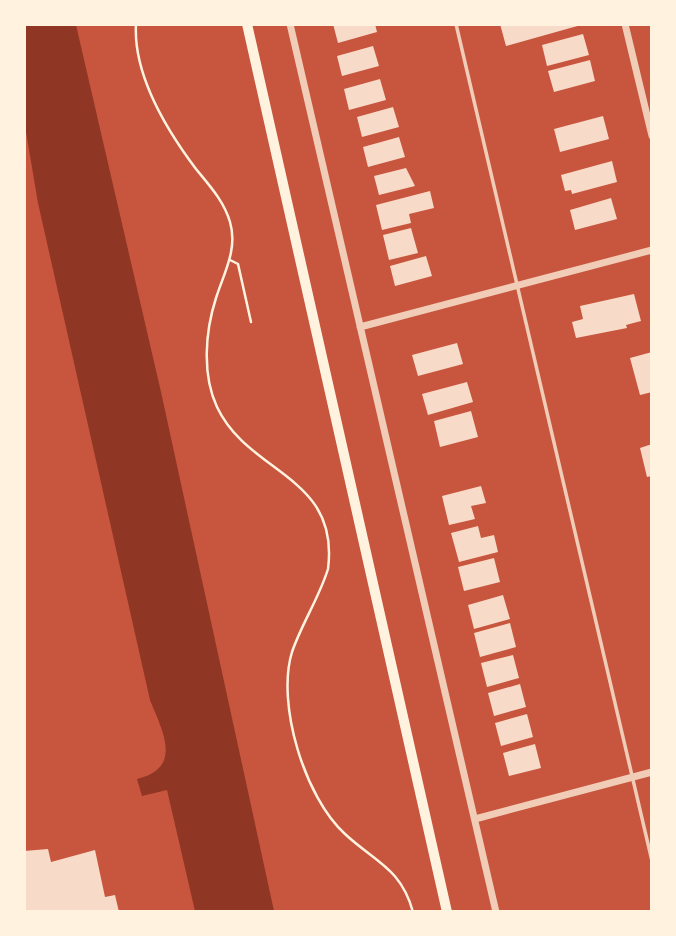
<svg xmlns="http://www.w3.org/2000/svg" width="676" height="936" font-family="'Nunito Sans',sans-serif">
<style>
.water{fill:#8f3625}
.building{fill:#f7dbc8}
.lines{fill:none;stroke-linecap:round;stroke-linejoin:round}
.path{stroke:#fff3e0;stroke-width:2.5}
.service{stroke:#f1ccb7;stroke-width:3.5}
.minor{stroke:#f1ccb7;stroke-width:7}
.secondary{stroke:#fff3e0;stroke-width:10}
</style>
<rect width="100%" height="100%" fill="#c8553d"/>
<path class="water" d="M 24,25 L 76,25 L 161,392 L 274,911 L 195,911 L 167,790 L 142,796 L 137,779 C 184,768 162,730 150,700 L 38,203 L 25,126 Z"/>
<path class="building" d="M 333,24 L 375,24 L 377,32 L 338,43 Z
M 500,24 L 580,24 L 581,25 L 506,46 Z
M 583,34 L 589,55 L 547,66 L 542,45 Z
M 373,46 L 379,66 L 342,76 L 337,56 Z
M 590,60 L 595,81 L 554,92 L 548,71 Z
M 380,79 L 386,100 L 349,110 L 344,89 Z
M 393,107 L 399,127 L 362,137 L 357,117 Z
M 603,116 L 609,139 L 560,152 L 554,129 Z
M 399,137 L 405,157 L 368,167 L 363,147 Z
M 612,161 L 617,182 L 572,194 L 571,190 L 565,191 L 561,175 Z
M 406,168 L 415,186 L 379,195 L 374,176 Z
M 430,191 L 434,208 L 409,214 L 411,223 L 382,230 L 376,205 Z
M 611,198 L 617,219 L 575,230 L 570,210 Z
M 411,228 L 418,253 L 389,260 L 383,235 Z
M 426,256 L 432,276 L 395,286 L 390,266 Z
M 634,294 L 641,321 L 626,325 L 627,328 L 576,338 L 572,322 L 583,319 L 580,306 Z
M 457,343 L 463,364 L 418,376 L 412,355 Z
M 652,352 L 652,392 L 640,395 L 630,358 Z
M 467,382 L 473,402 L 428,415 L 422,394 Z
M 471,411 L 478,437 L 440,447 L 434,421 Z
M 652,444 L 652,476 L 647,477 L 640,448 Z
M 481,486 L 486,503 L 471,506 L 475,519 L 449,525 L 442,496 Z
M 478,526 L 481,538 L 494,535 L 498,552 L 459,562 L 451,533 Z
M 494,558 L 500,582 L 464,591 L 458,567 Z
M 503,595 L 510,619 L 474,629 L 468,605 Z
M 510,623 L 516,647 L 480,657 L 474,633 Z
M 513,655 L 519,678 L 487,687 L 481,663 Z
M 520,684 L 526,707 L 494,716 L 488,693 Z
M 527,714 L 533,737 L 501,746 L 495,723 Z
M 535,744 L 541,768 L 509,776 L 503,753 Z
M 48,849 L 51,862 L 95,850 L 105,897 L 115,895 L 119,912 L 24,910 L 24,851 Z"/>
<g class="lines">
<path class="path" d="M 136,24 C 133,75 166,129 196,169 C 209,185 224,201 230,222 C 238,249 224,273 216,298 C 205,332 202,375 217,407 C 249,475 340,475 328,569 C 319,598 302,623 292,652 C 276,704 305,798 345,834 C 375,862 401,868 413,912
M 230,260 L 238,264 L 251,322"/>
<path class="service" d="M 456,24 L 652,861"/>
<path class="minor" d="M 290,24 L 496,912
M 625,24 L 652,136
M 360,327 L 652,250
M 475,819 L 652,772"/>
<path class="secondary" d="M 247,24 L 447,912"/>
</g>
<rect width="676" height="936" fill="none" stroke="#fff3e0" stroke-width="52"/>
</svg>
